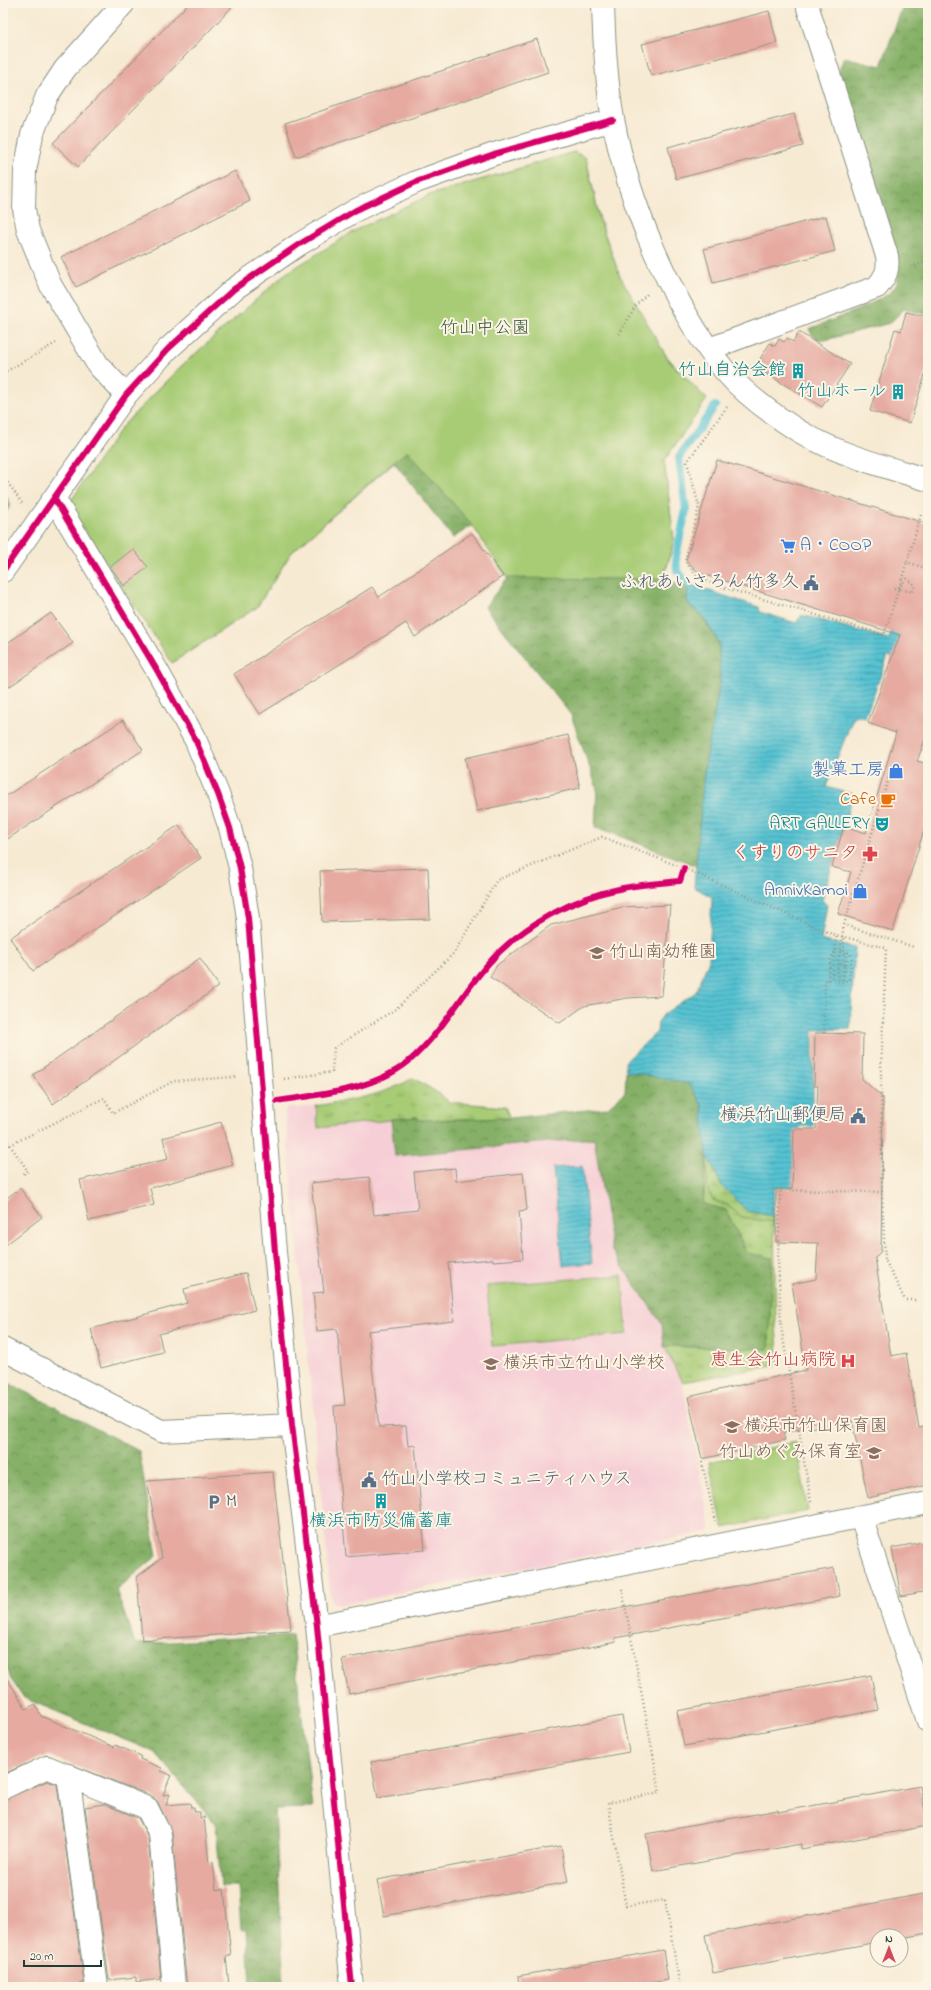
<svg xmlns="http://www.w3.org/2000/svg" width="931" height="1990" font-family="'Indie Flower','Klee One',sans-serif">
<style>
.built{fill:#f6cfd6}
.grass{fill:url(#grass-tufts);stroke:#648455}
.forest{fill:url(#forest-crowns);stroke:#52764e}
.wetland{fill:url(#wetland-marsh);stroke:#648455}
.park{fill:#a8cc76;stroke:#648455}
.water{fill:url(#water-rules);stroke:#3b8083}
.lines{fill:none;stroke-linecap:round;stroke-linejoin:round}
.stream{stroke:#57c2d2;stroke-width:8}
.building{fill:#e6aaa1}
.minor-casing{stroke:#8b9484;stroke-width:24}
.path{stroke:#8b9484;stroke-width:2.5;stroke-dasharray:1 3;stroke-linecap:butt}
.minor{stroke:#fff;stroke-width:22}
.path-bridge{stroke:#8b9484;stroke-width:2.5;stroke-dasharray:1 3;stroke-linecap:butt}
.cycleway-casing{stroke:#fcf5e5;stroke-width:8}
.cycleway{stroke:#d6006c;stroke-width:6}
.labels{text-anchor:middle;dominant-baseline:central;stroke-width:4;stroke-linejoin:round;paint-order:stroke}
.park-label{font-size:18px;fill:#3a5a41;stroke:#fcf5e5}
.culture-label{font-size:18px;fill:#0d838f;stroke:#fcf5e5;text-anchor:end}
.shop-label{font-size:18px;fill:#366cbe;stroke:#fcf5e5;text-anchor:end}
.service-label{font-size:18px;fill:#4e5e75;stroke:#fcf5e5;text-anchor:end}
.food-label{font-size:18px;fill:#c56008;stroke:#fcf5e5;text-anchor:end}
.health-label{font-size:18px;fill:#be3a42;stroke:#fcf5e5;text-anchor:end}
.education-label{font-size:18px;fill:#785e54;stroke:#fcf5e5;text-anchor:start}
</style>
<defs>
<pattern id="grass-tufts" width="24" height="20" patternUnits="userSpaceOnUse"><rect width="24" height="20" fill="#a8cc76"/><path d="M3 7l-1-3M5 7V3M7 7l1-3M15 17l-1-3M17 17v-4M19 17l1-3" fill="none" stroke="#88a762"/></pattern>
<pattern id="forest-crowns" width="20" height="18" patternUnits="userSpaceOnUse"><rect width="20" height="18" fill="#86b067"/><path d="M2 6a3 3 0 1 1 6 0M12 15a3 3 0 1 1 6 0" fill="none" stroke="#6d9056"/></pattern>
<pattern id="wetland-marsh" width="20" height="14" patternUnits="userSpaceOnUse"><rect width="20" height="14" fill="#a8cc76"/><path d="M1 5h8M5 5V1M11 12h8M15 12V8" fill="none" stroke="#88a762"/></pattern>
<pattern id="water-rules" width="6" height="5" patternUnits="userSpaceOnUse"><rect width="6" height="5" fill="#57c2d2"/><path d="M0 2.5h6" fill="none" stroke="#479fab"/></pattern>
</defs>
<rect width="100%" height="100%" fill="#fcf5e5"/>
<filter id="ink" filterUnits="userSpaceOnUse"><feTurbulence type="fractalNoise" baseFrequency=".025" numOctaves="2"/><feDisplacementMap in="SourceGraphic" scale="8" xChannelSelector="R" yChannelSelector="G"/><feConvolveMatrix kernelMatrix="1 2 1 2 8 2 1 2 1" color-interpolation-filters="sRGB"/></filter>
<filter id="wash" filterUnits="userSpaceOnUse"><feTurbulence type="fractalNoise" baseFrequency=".012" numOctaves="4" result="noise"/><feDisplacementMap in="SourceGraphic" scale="16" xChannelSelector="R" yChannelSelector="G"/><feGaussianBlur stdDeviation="0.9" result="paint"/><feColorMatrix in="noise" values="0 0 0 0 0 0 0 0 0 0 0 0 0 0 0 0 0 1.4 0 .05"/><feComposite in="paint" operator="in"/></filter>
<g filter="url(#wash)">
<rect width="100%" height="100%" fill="#f7ead3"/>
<path class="built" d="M 316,1106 L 318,1128 L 391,1119 L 395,1156 L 594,1138 L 612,1251 L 662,1324 L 664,1346 L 682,1382 L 711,1531 L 338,1605 L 331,1600 L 285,1111 L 286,1108 Z"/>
<path class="grass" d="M 413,1078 L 435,1091 L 449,1102 L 505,1107 L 510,1118 L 418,1120 L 417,1117 L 318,1128 L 316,1106 C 350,1100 383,1096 413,1078 Z
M 707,1155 L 708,1190 L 713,1200 L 728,1205 L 741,1217 L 774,1222 L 776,1327 L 779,1365 L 682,1382 L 664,1346 L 768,1349 L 747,1253 L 726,1210 L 703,1204 Z"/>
<path class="forest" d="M 904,3 L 928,3 L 928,315 L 904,309 L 890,323 L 821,341 L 812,335 L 809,329 C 827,322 883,302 893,289 C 900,282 898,272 898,262 L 839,71 L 844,57 L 881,66 Z
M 574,152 L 586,158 L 600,221 L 619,274 L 619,300 C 644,328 666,358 692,384 L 684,432 L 664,461 L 674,540 L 664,579 L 688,588 L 687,603 L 700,614 L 719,643 L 720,682 L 704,772 L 697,866 L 604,830 L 595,828 L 597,788 L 571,715 L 485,607 L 507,578 L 473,525 L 453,538 L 394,462 L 291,553 L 257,607 L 172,663 L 120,429 L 176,371 L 285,274 L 356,230 L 430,195 Z
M 3,492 L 11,504 L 3,517 Z
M 626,1071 L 690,1084 L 702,1105 L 707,1155 L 703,1204 L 726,1210 L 747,1253 L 772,1258 L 769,1349 L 664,1346 L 662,1324 L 612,1251 L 594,1138 L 395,1156 L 391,1119 L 417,1117 L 418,1120 L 510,1118 L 607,1108 L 625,1092 Z
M 3,1380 L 139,1451 L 157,1556 L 116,1590 L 135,1644 L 292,1635 L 313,1808 L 275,1809 L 284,1987 L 250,1987 L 247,1929 L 241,1929 L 238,1886 L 221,1886 L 216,1824 L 154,1752 L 24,1698 L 10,1678 L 3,1652 Z"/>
<path class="wetland" d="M 707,1155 L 722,1186 L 747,1211 L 773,1216 L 774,1222 L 741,1217 L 728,1205 L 713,1200 L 708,1190 Z"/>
<path class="park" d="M 574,152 L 586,158 L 600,221 L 619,274 L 669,361 L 707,399 L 664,461 L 674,540 L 663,579 L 507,578 L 472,525 L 408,451 L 394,461 L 291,553 L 257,607 L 172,663 L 68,505 L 120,429 L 176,371 L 285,274 L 356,230 L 430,195 Z
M 622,1275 L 627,1334 L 492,1346 L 487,1286 Z
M 796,1442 L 808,1511 L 723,1528 L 709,1462 Z"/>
<path class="water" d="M 688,584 L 759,607 L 760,612 L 796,623 L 802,615 L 889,639 L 892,630 L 915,636 L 906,662 L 888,656 L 865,717 L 854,715 L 826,787 L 853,794 L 822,900 L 827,905 L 821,940 L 855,948 L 850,1029 L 813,1030 L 813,1126 L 799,1126 L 796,1187 L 774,1188 L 773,1216 L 747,1211 L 722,1186 L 707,1155 L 702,1105 L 690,1084 L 626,1071 L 625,1062 L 657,1032 L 658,1022 L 664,1014 L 696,992 L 709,960 L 712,897 L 694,887 L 704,772 L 720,682 L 719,643 L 702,615 L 687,603 Z
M 582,1166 L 592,1263 L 563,1266 L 553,1168 Z"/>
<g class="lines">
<path class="stream" d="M 688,584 L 677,570 L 676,556 L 686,510 L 679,457 L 715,406"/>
</g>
<g id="blocks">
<path class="building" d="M 189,3 L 236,3 L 78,167 L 53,143 Z
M 769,11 L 777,43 L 651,76 L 642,44 Z
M 537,39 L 548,72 L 296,157 L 285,123 Z
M 794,114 L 803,146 L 676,179 L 668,147 Z
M 235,171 L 250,201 L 76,287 L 61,257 Z
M 826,216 L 835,251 L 713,283 L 704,249 Z
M 906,312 L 928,317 L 928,365 L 910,423 L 870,411 L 895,329 L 901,331 Z
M 799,332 L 850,364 L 822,407 L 755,367 L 770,343 L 775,346 L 779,339 L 784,342 L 787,338 L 793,342 Z
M 717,460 L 928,524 L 928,732 L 917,761 L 928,764 L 928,817 L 893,931 L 838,914 L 851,872 L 832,867 L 844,826 L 866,833 L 896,733 L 868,723 L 900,635 L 699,573 L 686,560 Z
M 472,533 L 503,576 L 415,637 L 406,623 L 260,714 L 234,674 L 372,587 L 379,597 Z
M 133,549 L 148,567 L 124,586 L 110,567 Z
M 51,613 L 73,643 L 3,691 L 3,646 Z
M 123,720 L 143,750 L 3,842 L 3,798 Z
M 568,735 L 580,788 L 477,811 L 465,758 Z
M 179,825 L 201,858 L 33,971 L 10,938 Z
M 428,868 L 430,919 L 322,922 L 320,871 Z
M 670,905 L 662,996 L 627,998 L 584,1006 L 560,1023 L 490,977 L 497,965 L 551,925 L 622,907 Z
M 200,958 L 219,986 L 53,1104 L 33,1075 Z
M 815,1033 L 863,1034 L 862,1079 L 883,1098 L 881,1251 L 875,1258 L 891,1356 L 906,1353 L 919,1428 L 928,1426 L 928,1485 L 868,1498 L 852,1421 L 783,1432 L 785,1440 L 702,1459 L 688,1397 L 806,1370 L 792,1284 L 816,1279 L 818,1243 L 776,1242 L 776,1189 L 792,1189 L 794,1129 L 816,1129 L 818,1086 L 814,1086 Z
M 221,1122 L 233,1165 L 150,1188 L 154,1205 L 89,1221 L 80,1180 L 168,1159 L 163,1138 Z
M 455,1168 L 456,1181 L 523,1173 L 527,1210 L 519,1211 L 523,1259 L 493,1261 L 493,1259 L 448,1263 L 454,1321 L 368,1331 L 379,1427 L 406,1426 L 408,1446 L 415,1445 L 425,1550 L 346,1557 L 337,1453 L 334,1406 L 345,1405 L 337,1329 L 317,1331 L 313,1293 L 324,1292 L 311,1183 L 369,1177 L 374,1215 L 418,1210 L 414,1172 Z
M 20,1188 L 42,1217 L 3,1247 L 3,1201 Z
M 246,1273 L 255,1310 L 159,1334 L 163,1352 L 101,1368 L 91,1329 L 187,1303 L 184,1289 Z
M 273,1472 L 291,1630 L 142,1640 L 137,1577 L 162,1558 L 147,1481 Z
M 928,1541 L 928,1591 L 901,1596 L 892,1548 Z
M 834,1568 L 840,1596 L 615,1638 L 616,1642 L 349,1694 L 342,1659 Z
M 3,1672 L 26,1709 L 35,1704 L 41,1716 L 114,1747 L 115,1745 L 141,1756 L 140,1759 L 162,1768 L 161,1771 L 171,1775 L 163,1795 L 170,1794 L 166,1805 L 190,1803 L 191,1808 L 194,1808 L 194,1812 L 200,1812 L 200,1818 L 204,1817 L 209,1863 L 213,1862 L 216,1890 L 224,1889 L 231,1956 L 226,1956 L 229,1987 L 187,1987 L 172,1833 L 158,1802 L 152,1796 L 47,1755 L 3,1774 Z
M 871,1675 L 878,1710 L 684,1746 L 677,1711 Z
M 622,1716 L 629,1752 L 378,1798 L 371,1762 Z
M 47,1781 L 57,1784 L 84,1983 L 78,1984 L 78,1987 L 9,1987 L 3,1975 L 3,1800 Z
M 920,1786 L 928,1826 L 801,1849 L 801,1844 L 653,1871 L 646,1834 L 778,1810 L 778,1812 Z
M 104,1804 L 138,1818 L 148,1837 L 161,1979 L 136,1982 L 136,1977 L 109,1980 L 85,1807 Z
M 561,1846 L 568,1882 L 384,1916 L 377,1880 Z
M 928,1893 L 928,1933 L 901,1938 L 901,1936 L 877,1936 L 877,1942 L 713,1973 L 705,1935 Z
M 663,1950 L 668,1980 L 628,1987 L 519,1987 L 518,1976 Z"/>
</g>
</g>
<g filter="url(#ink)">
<use href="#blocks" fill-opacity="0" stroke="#8b9484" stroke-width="1"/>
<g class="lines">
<g class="minor-casing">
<path id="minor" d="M 124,3 L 65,69 L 47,96 L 32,135 L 25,171 L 24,209 L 28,230 L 50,284 L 98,365 L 126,395
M 603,3 C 604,42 606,81 613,119 C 628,202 672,306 725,371 C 742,391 764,408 785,422 C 827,452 880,465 928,480
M 709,349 L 877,287 C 886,276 889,270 887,256 L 808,8 L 809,3
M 54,498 L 158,672 L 196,741 L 218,794 L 230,828 L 240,868 L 248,918 L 275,1252 L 292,1425 L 317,1626 L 352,1987
M 3,571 L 126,395 L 168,349 L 234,289 L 298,245 L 356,210 L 416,182 L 494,154 L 613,120
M 3,1349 L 161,1431 L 292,1425
M 861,1517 L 928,1721
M 317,1626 L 928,1503
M 68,1775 L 97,1987
M 3,1788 L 47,1767 L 147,1808 L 160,1834 L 174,1987"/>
</g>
<path class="path" d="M 911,267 L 928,261
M 619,334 L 636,305 L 647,294
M 3,373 L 56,343
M 727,407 L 687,462 L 699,506 L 685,561 L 698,577 L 715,585 L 884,635 L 907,562
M 3,476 L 22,503
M 921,515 L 907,562 L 928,569
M 899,589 L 906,578
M 892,767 L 844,925 L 914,947
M 836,950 L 850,953 L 852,957 L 849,979 L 843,982 L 837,982 L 832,977 L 837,934
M 840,964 L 837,973 L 838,979 L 843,979 L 844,936
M 846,965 L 846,952
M 284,1079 L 332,1072 L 334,1048 L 397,1008 L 454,953 L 497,880 L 602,837 L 684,868 L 829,933 L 886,948 L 881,1070 L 882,1192 L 885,1260 L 905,1300 L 918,1300
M 3,1135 L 28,1171 L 22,1175
M 10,1145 L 104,1098 L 113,1113 L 174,1081 L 236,1077
M 702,1462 L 715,1521
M 811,1502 L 781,1326 L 778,1257 L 780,1190 L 882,1192
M 622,1589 L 660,1792 L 608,1803 L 626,1906 L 665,1900 L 680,1987"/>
<use href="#minor" class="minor"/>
<path class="path-bridge" d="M 894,588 L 913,592 L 915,585 L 906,578
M 840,964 L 846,965 L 845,972 L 843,976 L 839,974 L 837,969 L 844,925
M 824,1033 L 825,980 L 828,980 L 831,958 L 836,950"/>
<g class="cycleway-casing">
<path id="cycleway" d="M 54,498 L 158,672 L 196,741 L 218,794 L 230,828 L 240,868 L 248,918 L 275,1252 L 292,1425 L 317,1626 L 352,1987
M 3,571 L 126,395 L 168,349 L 234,289 L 298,245 L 356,210 L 416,182 L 494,154 L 613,120
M 277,1101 C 320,1094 372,1091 408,1062 C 442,1033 460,996 488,964 C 522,925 573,898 623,888 C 641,884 661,883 680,881 L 684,868"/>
</g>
<use href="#cycleway" class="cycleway"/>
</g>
</g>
<defs>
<g id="building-bare" transform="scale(1.2)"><path d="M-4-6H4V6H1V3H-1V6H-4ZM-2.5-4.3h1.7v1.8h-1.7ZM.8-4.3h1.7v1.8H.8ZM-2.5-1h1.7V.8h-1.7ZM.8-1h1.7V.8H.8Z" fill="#0f9aa8" stroke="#fcf5e5" stroke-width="2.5" paint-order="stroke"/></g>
<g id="supermarket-bare" transform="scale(1.2)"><path d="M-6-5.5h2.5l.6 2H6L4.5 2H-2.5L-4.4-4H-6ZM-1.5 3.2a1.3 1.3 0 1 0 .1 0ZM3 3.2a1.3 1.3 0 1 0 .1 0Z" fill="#3f7fe0" stroke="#fcf5e5" stroke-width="2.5" paint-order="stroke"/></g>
<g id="civic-bare" transform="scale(1.2)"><path d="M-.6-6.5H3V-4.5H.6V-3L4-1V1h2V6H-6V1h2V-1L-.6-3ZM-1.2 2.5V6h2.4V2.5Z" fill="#5c6f8a" stroke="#fcf5e5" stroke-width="2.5" paint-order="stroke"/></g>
<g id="shop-bare" transform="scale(1.2)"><path d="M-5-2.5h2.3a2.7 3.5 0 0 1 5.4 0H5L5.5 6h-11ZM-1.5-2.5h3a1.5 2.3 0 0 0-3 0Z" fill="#3f7fe0" stroke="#fcf5e5" stroke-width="2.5" paint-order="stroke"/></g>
<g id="cafe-bare" transform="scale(1.2)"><path d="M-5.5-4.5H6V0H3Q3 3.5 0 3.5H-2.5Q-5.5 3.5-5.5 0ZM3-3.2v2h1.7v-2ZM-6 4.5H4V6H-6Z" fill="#e8710a" stroke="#fcf5e5" stroke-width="2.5" paint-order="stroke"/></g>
<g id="theatre-bare" transform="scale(1.2)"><path d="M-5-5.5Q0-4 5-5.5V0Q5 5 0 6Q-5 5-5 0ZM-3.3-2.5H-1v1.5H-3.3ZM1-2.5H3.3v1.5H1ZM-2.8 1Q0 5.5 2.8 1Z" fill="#0f9aa8" stroke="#fcf5e5" stroke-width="2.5" paint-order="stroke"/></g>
<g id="pharmacy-bare" transform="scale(1.2)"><path d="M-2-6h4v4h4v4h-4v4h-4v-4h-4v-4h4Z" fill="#e0444e" stroke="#fcf5e5" stroke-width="2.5" paint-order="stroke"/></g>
<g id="school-bare" transform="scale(1.2)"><path d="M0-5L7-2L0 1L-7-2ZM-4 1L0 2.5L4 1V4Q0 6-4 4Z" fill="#8d6e63" stroke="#fcf5e5" stroke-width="2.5" paint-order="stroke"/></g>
<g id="hospital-bare" transform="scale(1.2)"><path d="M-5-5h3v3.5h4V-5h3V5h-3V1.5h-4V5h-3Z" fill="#e0444e" stroke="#fcf5e5" stroke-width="2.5" paint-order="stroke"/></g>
<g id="parking-bare" transform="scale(1.2)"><path d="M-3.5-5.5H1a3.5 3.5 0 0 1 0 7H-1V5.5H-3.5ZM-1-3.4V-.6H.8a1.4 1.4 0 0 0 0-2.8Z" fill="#5c6f8a" stroke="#fcf5e5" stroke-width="2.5" paint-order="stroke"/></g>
</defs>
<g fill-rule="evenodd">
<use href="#building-bare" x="798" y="371"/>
<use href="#building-bare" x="898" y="392"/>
<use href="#supermarket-bare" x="788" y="546"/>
<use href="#civic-bare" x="811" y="583"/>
<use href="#shop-bare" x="896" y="771"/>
<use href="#cafe-bare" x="888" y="800"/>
<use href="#theatre-bare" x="882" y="824"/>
<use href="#pharmacy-bare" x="870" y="854"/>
<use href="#shop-bare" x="860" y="891"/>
<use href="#school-bare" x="597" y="953"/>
<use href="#civic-bare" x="858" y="1116"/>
<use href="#hospital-bare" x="848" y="1361"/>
<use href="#school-bare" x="491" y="1364"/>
<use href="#school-bare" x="732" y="1427"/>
<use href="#school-bare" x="874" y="1453"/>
<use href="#civic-bare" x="369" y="1480"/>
<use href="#building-bare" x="381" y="1501"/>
<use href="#parking-bare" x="214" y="1502"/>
</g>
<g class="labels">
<g class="park-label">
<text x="485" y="329">竹山中公園</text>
</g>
<g class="culture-label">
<text x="786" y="371">竹山自治会館</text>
<text x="886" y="392">竹山ホール</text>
<text x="870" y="824">ART GALLERY</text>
<text x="381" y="1522" text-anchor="middle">横浜市防災備蓄庫</text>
</g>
<g class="shop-label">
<text x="800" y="546" text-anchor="start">A・COOP</text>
<text x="884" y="771">製菓工房</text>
<text x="848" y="891">AnnivKamoi</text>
</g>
<g class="service-label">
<text x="799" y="583">ふれあいさろん竹多久</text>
<text x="846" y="1116">横浜竹山郵便局</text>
<text x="381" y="1480" text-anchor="start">竹山小学校コミュニティハウス</text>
<text x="226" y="1502" text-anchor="start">M</text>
</g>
<g class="food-label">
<text x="876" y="800">Cafe</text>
</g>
<g class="health-label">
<text x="858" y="854">くすりのサニタ</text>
<text x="836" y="1361">恵生会竹山病院</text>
</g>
<g class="education-label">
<text x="609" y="953">竹山南幼稚園</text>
<text x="503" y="1364">横浜市立竹山小学校</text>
<text x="744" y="1427">横浜市竹山保育園</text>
<text x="862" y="1453" text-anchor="end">竹山めぐみ保育室</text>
</g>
</g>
<rect width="931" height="1990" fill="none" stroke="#fcf5e5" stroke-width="16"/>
<g transform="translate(889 1948)"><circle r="19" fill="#fcf5e5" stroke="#a4ab9e"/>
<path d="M0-3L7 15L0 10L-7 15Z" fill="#d1495b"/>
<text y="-6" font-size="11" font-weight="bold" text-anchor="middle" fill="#1f3d34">N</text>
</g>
<path d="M24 1960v6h77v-6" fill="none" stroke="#1f3d34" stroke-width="2"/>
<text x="30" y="1960" font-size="12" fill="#1f3d34" stroke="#fcf5e5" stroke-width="3" paint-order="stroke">20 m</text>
</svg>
